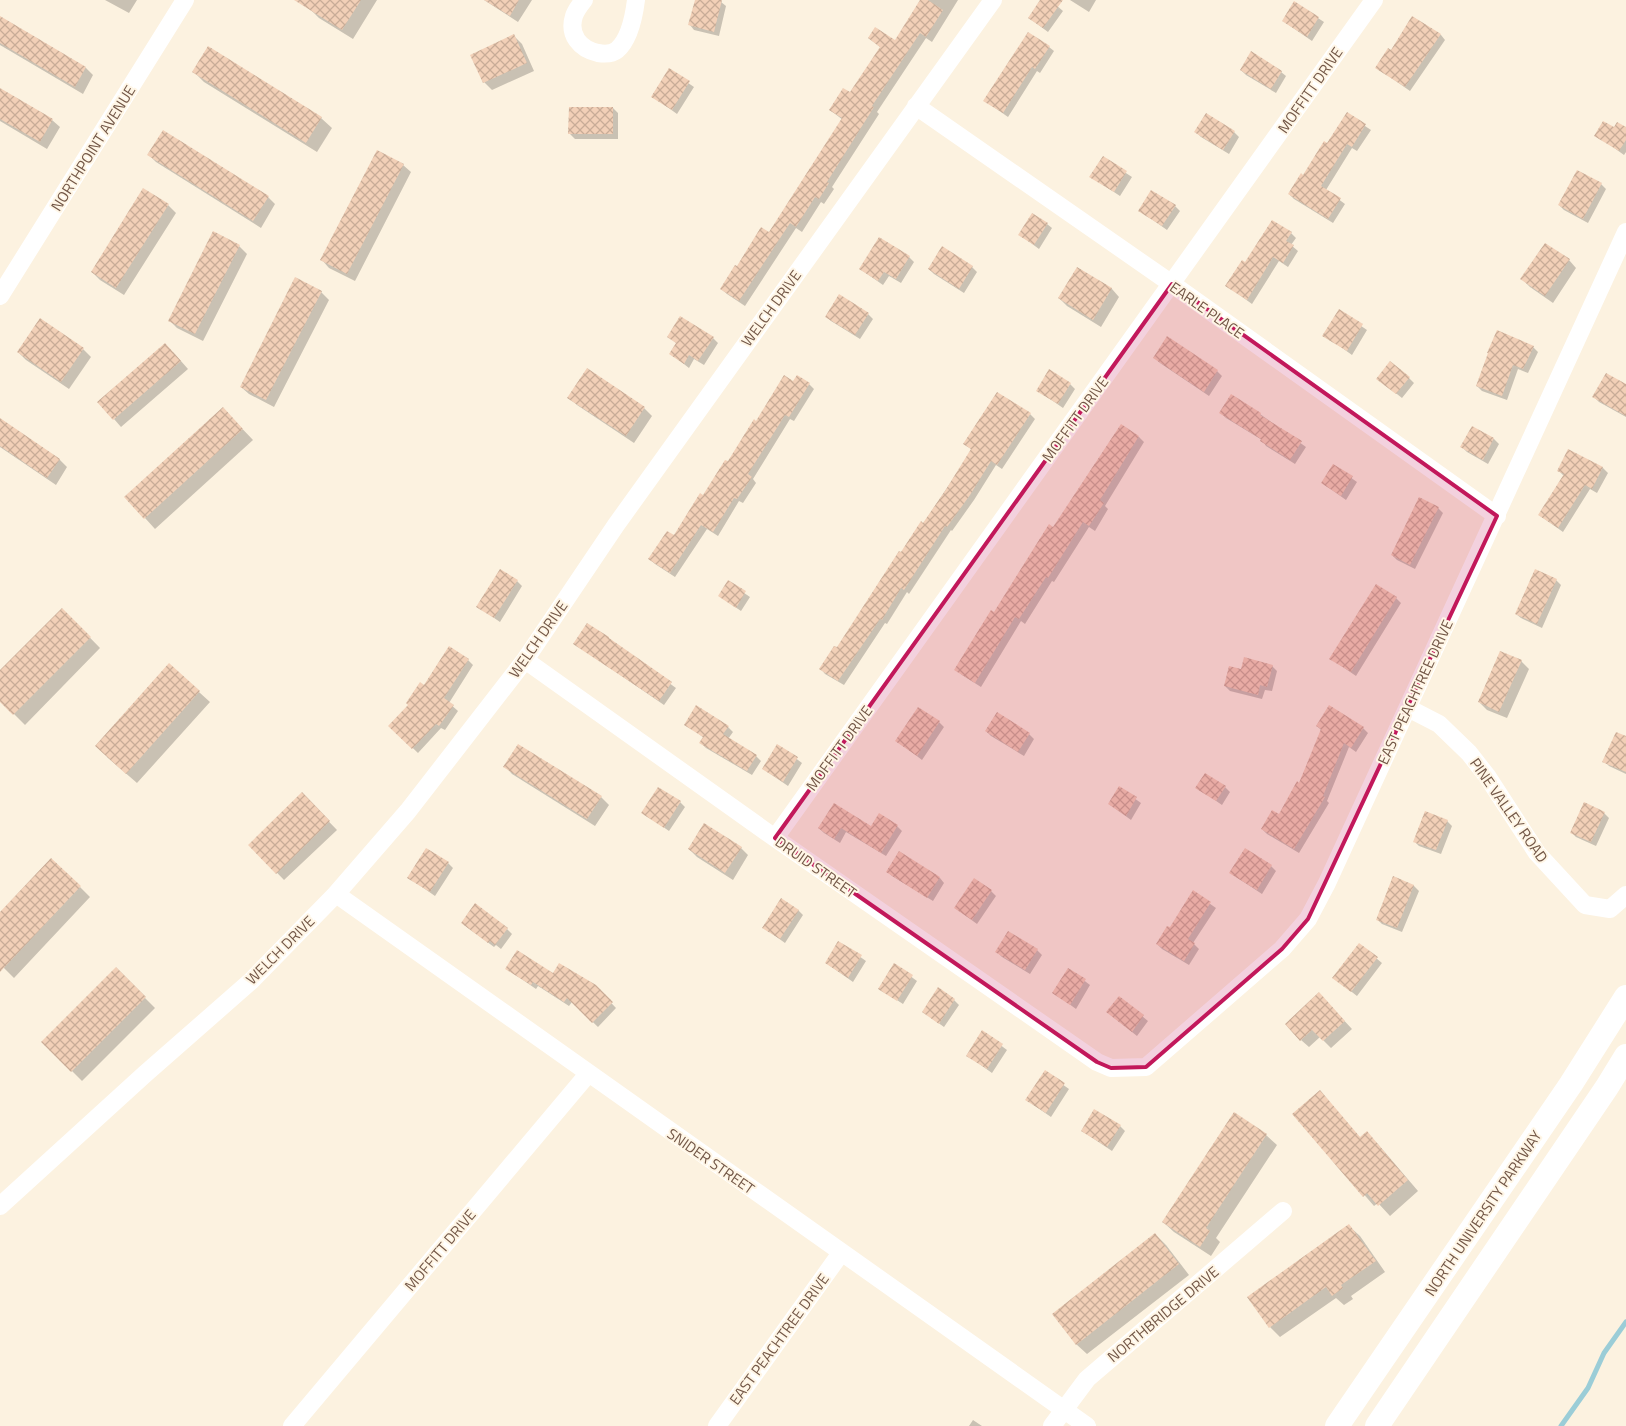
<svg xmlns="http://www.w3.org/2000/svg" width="1626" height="1426" font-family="'Titillium Web',sans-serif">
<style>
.shadow{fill:#0003}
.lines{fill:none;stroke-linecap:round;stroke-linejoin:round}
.stream{stroke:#9bcdd7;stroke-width:5}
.building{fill:url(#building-cross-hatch)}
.minor{stroke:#fff;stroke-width:18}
.secondary{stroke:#fff;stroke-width:24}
.marked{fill:#c2185b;fill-opacity:0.2;stroke:#c2185b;stroke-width:4;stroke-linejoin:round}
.labels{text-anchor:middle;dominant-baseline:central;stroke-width:4;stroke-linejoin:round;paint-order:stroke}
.street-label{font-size:15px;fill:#735747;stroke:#fff6e6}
</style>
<defs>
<pattern id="building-cross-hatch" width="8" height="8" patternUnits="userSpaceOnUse" patternTransform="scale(1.25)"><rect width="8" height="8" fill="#f2d0b7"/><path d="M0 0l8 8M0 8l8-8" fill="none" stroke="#c8ac97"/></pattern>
</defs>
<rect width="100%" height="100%" fill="#fcf2e0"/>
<path class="shadow" d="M 105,0 L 137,0 L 129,13 Z
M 313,0 L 377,0 L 353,39 L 319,18 L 308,7 Z
M 484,0 L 532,0 L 518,22 Z
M 696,0 L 715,0 L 721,2 L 726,6 L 719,36 L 694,30 L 690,25 Z
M 922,0 L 958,0 L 932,42 L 926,38 L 877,112 L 879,114 L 832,187 L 834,189 L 824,204 L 821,202 L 802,232 L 796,228 L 745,306 L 727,294 L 721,289 L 737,268 L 770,233 L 843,120 L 830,110 L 851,94 L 881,48 L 869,38 L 896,42 Z
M 1042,0 L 1050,0 L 1063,11 L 1048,32 L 1029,18 Z
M 1070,0 L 1096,0 L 1089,12 Z
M 1295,3 L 1324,22 L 1312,41 L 1283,21 Z
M 0,17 L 86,68 L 93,75 L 83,94 L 0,45 Z
M 1413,17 L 1441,35 L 1445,40 L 1410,91 L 1377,68 L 1391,51 Z
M 514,36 L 522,44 L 534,71 L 492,90 L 484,82 Z
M 1049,47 L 1054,51 L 1040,73 L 1037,71 L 1008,117 L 985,101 Z
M 669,70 L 694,87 L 677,114 L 652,96 Z
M 1241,70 L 1281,72 L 1286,76 L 1276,93 L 1246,75 Z
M 193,71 L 321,118 L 332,128 L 317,152 L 204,82 Z
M 0,90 L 52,120 L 60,127 L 47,149 L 0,121 Z
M 613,108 L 618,113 L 618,139 L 575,139 L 570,134 Z
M 1347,114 L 1371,130 L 1357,151 L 1352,148 L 1326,190 L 1345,204 L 1333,223 L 1294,199 L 1289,194 L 1328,145 Z
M 1614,129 L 1626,129 L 1626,152 L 1624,155 L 1596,135 Z
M 1196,132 L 1234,132 L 1239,137 L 1229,154 L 1201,137 Z
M 149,155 L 268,197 L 275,204 L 261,228 L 156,162 Z
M 1103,158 L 1132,177 L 1120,196 L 1091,177 Z
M 403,165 L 411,172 L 355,281 L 329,268 L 322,260 Z
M 1601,184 L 1606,189 L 1588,223 L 1564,210 L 1559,205 Z
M 168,205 L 176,213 L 124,295 L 100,280 L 92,272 Z
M 1175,206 L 1180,211 L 1167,230 L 1140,211 Z
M 1047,224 L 1052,228 L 1039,249 L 1020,235 Z
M 1291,233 L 1296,238 L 1291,245 L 1298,251 L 1288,267 L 1279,261 L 1252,304 L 1227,286 L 1246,264 Z
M 239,246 L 247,254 L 203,341 L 177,328 L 169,320 Z
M 909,257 L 914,262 L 901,283 L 889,276 L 883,285 L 860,269 Z
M 1569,260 L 1576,268 L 1553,303 L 1530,287 L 1522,279 Z
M 972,267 L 977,272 L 964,293 L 934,274 L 929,269 Z
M 1078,268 L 1112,289 L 1119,297 L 1101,327 L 1067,306 L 1059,298 Z
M 321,292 L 329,300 L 274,407 L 249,394 L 241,387 Z
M 1339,311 L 1367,330 L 1352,355 L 1324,335 Z
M 868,314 L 873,319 L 860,339 L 831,321 L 826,316 Z
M 669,337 L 713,338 L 718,343 L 704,365 L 694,359 L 689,368 L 671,354 L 677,344 Z
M 1533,347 L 1538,352 L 1528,373 L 1518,369 L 1507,400 L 1482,391 L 1477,386 L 1490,354 Z
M 83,349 L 91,357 L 69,389 L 26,360 L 18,352 Z
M 173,352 L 188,369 L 121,427 L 114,419 Z
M 1155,358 L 1217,371 L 1222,376 L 1209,396 L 1160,363 Z
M 1409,378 L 1414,383 L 1402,398 L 1383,383 Z
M 793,382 L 809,384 L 814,389 L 794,421 L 790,419 L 753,479 L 756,483 L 743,503 L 739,501 L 718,536 L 707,529 L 675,577 L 655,564 L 650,559 L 674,537 L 756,422 Z
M 1070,384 L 1075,389 L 1063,408 L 1037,390 Z
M 1626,385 L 1626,417 L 1599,402 L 1594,397 Z
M 569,398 L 644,408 L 652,416 L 634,443 L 577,405 Z
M 1221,413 L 1260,414 L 1306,447 L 1295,464 L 1266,446 L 1262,440 L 1226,418 Z
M 1030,414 L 1035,419 L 1002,469 L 996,465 L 974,500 L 952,531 L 951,530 L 909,594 L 907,592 L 887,624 L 885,623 L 844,685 L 825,674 L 821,669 L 837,649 L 923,524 L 972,450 L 964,443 Z
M 0,419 L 60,460 L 67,467 L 56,485 L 0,447 Z
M 233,419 L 253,440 L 155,529 L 126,497 Z
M 1121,426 L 1139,437 L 1144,442 L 1105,506 L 1108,509 L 1095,531 L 1089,527 L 1054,582 L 1052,581 L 1025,624 L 1021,621 L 981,687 L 962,675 L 956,669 L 1054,528 Z
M 1473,428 L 1494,439 L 1499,444 L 1488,464 L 1467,452 L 1462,447 Z
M 1333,465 L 1357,482 L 1346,500 L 1322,483 Z
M 1603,468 L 1608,473 L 1597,493 L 1590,489 L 1563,532 L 1539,515 L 1564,476 L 1559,471 Z
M 1420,499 L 1438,508 L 1443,513 L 1415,569 L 1397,560 L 1392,555 Z
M 1556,580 L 1561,585 L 1542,628 L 1521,618 L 1516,614 Z
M 517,581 L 522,586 L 500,622 L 478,607 Z
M 728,582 L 750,597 L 741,611 L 719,596 Z
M 1396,598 L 1401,603 L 1356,676 L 1331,659 Z
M 62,609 L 100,648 L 25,725 L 0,700 L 0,671 Z
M 614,643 L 676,688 L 664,705 L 575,644 Z
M 468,660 L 473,665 L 449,703 L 458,711 L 445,730 L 441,728 L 418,753 L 390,726 L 425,687 Z
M 1521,661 L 1529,669 L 1507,718 L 1487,710 L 1479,702 Z
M 169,665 L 210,702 L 137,783 L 107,757 Z
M 1272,666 L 1277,671 L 1272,691 L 1265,690 L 1262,699 L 1230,691 L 1225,686 L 1242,671 Z
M 997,714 L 1029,734 L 1034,739 L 1024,756 L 991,736 L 986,731 Z
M 939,722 L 944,727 L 922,760 L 897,741 Z
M 686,724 L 728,727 L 733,732 L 728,739 L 756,756 L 761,761 L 752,775 L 706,748 L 701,743 L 704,738 Z
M 1317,726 L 1363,728 L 1368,733 L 1356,752 L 1349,747 L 1327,801 L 1329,803 L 1299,853 L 1267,834 L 1262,829 L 1279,815 L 1300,785 L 1321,730 Z
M 1626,738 L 1626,774 L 1609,766 L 1604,761 Z
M 778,745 L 802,763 L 788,786 L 763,769 Z
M 505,766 L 601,797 L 609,805 L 595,826 L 512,774 Z
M 1225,787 L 1230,792 L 1222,805 L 1197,788 Z
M 1120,788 L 1141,803 L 1131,820 L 1109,804 Z
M 302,794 L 337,830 L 284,880 L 250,845 Z
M 680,802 L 685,807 L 669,831 L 643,813 Z
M 834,805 L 871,828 L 897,826 L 902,831 L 886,856 L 846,832 L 840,843 L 824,833 L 819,828 Z
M 1604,813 L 1609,818 L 1596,846 L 1576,837 L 1571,832 Z
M 1447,821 L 1452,826 L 1441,854 L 1419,846 L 1414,841 Z
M 741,848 L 748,855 L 733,880 L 697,857 L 689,849 Z
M 1245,849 L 1271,866 L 1276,871 L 1262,894 L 1236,877 L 1231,872 Z
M 899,853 L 940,878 L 944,883 L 933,901 L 892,876 L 887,871 Z
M 448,863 L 453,868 L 435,896 L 409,878 Z
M 1393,878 L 1414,886 L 1419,891 L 1402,932 L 1382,924 L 1377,919 Z
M 80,887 L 90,897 L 14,978 L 0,964 L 0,914 Z
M 991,891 L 996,896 L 977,924 L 955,908 Z
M 1193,892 L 1216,908 L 1193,943 L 1199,949 L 1189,965 L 1162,949 L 1157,944 L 1170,929 Z
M 798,910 L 803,915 L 785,943 L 764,928 Z
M 467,927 L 507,929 L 512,934 L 501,949 L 496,945 L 494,947 Z
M 839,942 L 866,961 L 853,982 L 826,963 Z
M 1359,944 L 1382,963 L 1357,996 L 1339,982 Z
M 1037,950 L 1042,955 L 1030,974 L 1002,957 L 997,952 Z
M 895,965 L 917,981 L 903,1004 L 880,989 Z
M 116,969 L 155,1008 L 82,1081 L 43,1042 Z
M 507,969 L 554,974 L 595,986 L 616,1008 L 598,1027 L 572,1002 L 569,1006 L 538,986 L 536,989 Z
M 1069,969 L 1090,985 L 1076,1009 L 1054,993 Z
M 1119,997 L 1148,1021 L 1137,1036 L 1113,1017 Z
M 954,1000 L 959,1005 L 944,1027 L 923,1012 Z
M 1326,1001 L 1352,1029 L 1331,1048 L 1320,1037 L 1309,1047 L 1301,1040 Z
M 983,1032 L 1007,1050 L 992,1073 L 968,1056 Z
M 1045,1072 L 1069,1089 L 1051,1117 L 1032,1104 Z
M 1294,1114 L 1377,1143 L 1418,1191 L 1390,1216 L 1378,1203 L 1374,1206 Z
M 1120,1126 L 1125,1131 L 1112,1151 L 1082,1131 Z
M 1266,1135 L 1277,1145 L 1216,1238 L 1220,1242 L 1211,1256 L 1174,1232 L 1163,1222 Z
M 1349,1226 L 1360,1236 L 1385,1272 L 1351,1296 L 1353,1299 L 1344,1305 L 1336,1298 L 1280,1337 L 1270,1327 Z
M 1155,1234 L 1166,1245 L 1189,1275 L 1087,1354 L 1076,1344 Z
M 973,1420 L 982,1426 L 969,1426 Z"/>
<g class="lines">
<path class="stream" d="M 1561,1426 L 1588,1388 L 1604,1353 L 1626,1322"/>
</g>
<path class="building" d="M 294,0 L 361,0 L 342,30 Z
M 484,0 L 519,0 L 510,16 Z
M 695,0 L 722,0 L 714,32 L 688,25 Z
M 920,0 L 928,0 L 943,10 L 926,37 L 920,33 L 872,106 L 874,107 L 827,182 L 829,183 L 819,199 L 815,197 L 796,227 L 790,223 L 739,301 L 720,289 L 735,265 L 737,266 L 761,227 L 769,232 L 842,118 L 829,110 L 843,88 L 850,92 L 880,47 L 868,38 L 875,27 L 895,40 Z
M 1040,0 L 1063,0 L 1043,28 L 1028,18 Z
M 1294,1 L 1319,17 L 1307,37 L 1282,21 Z
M 0,16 L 86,67 L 75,87 L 0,43 Z
M 1412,16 L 1441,34 L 1405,87 L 1375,68 L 1388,48 L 1391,50 Z
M 1028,32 L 1050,46 L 1035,69 L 1032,67 L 1003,113 L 983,101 Z
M 514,34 L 527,63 L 483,83 L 470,55 Z
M 208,46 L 322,117 L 306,143 L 192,72 Z
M 1251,51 L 1282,71 L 1271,89 L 1240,70 Z
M 669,68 L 690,81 L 672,110 L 651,97 Z
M 0,88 L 53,119 L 40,142 L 0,119 Z
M 569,107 L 613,107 L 613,134 L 568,134 Z
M 1347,112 L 1366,124 L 1352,147 L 1347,144 L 1321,186 L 1341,198 L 1328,219 L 1288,194 L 1301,173 L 1303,175 L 1324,141 L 1327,143 Z
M 1206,113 L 1235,131 L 1223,150 L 1194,132 Z
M 1603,121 L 1614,127 L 1617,122 L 1626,127 L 1626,140 L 1619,151 L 1594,136 Z
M 163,130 L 269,196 L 253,221 L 147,155 Z
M 377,150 L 404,164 L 347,274 L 320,260 Z
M 1103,156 L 1127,171 L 1114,192 L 1089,177 Z
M 1577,170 L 1602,183 L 1583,219 L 1558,205 Z
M 143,188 L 169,204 L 116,288 L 91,272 Z
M 1151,190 L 1176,205 L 1162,226 L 1138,211 Z
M 1032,213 L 1048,223 L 1034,245 L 1018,235 Z
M 1272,220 L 1292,232 L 1286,241 L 1294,245 L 1283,263 L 1273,257 L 1247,300 L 1225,286 L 1242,260 L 1245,262 Z
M 213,231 L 240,245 L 195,334 L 168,321 Z
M 879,237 L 910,256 L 896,279 L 884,272 L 878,281 L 859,269 Z
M 1545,243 L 1570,259 L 1545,296 L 1520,279 Z
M 942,246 L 973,266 L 959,289 L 928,269 Z
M 1077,267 L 1112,288 L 1093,320 L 1058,298 Z
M 295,277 L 322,291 L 266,400 L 240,387 Z
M 839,294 L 869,313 L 855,335 L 825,317 Z
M 1339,309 L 1363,324 L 1347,351 L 1322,336 Z
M 680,316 L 714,337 L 698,361 L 689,355 L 684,364 L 669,354 L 676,343 L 667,337 Z
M 40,318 L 84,348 L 61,382 L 17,352 Z
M 1497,330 L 1534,346 L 1523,369 L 1513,365 L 1502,396 L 1476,386 L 1488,353 L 1487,353 Z
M 1167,336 L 1218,370 L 1204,392 L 1153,358 Z
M 165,343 L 181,361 L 113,420 L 97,402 Z
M 1390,361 L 1410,377 L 1396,394 L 1376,379 Z
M 587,368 L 645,407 L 626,436 L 567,398 Z
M 1049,369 L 1071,383 L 1058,404 L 1036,391 Z
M 1606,373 L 1626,384 L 1626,416 L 1592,397 Z
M 784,375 L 793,381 L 797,375 L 810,383 L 789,417 L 785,415 L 748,474 L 752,477 L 737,499 L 734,498 L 713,532 L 701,525 L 670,573 L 648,559 L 667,531 L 674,535 L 700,493 L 703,495 L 725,460 L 728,461 L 754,419 L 756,421 Z
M 997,392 L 1031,413 L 997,465 L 991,461 L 970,495 L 947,527 L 945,526 L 904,590 L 901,588 L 882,620 L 880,619 L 838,681 L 819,669 L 834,646 L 837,647 L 899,551 L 901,552 L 921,521 L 923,523 L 945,491 L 971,449 L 963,444 Z
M 1231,394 L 1261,413 L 1260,415 L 1302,441 L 1290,460 L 1260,441 L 1261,439 L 1219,413 Z
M 223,407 L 243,429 L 144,519 L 124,497 Z
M 0,418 L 60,459 L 47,478 L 0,446 Z
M 1121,424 L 1139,436 L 1100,500 L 1104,503 L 1089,526 L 1083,522 L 1048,578 L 1046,577 L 1019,619 L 1015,617 L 975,683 L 954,670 L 991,610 L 994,612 L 1049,524 L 1053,527 Z
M 1472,426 L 1494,438 L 1483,460 L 1460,447 Z
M 1568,449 L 1603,467 L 1592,489 L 1585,485 L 1558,528 L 1538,515 L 1564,474 L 1557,471 Z
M 1333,464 L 1353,476 L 1341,496 L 1321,483 Z
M 1419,497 L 1439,507 L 1410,565 L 1391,555 Z
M 500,569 L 518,580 L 494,618 L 476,607 Z
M 1535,569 L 1557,579 L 1537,624 L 1515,614 Z
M 728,580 L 746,591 L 736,608 L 718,596 Z
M 1376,584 L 1397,597 L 1351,672 L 1329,659 Z
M 62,608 L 91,637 L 13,715 L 0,702 L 0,670 Z
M 587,623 L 609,637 L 609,638 L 672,682 L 659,701 L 573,644 Z
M 449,646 L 469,659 L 444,698 L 454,705 L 439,726 L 436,724 L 412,749 L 388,726 L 408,705 L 406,703 L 420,682 L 424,685 Z
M 1500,651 L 1522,660 L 1499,712 L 1478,702 Z
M 1244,657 L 1273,665 L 1267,687 L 1260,685 L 1258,695 L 1224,686 L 1229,666 L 1241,669 Z
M 169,663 L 200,691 L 126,774 L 95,746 Z
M 696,705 L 729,726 L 723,734 L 757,755 L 747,771 L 699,743 L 703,737 L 684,725 Z
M 1329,705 L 1364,727 L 1351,748 L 1344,743 L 1323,796 L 1325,797 L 1294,849 L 1261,829 L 1272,810 L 1279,814 L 1297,781 L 1299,783 L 1321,729 L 1316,726 Z
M 918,707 L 940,721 L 917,756 L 895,741 Z
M 997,712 L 1030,733 L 1018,752 L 985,731 Z
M 1616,732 L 1626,736 L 1626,772 L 1602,762 Z
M 518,744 L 602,796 L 587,819 L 503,767 Z
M 777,744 L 798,757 L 783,782 L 762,769 Z
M 1205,773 L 1226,786 L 1216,801 L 1195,788 Z
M 1119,786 L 1137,797 L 1126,816 L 1108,804 Z
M 658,787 L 681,801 L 664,828 L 641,813 Z
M 302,792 L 330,821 L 276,874 L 248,845 Z
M 1584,802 L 1605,812 L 1591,842 L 1570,833 Z
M 834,803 L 871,826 L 879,813 L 898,825 L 881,853 L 841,828 L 834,839 L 818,828 Z
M 1425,811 L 1448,820 L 1436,850 L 1413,842 Z
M 704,823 L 742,847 L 725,873 L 688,849 Z
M 426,848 L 449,862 L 430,892 L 407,878 Z
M 1245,848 L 1272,865 L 1257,890 L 1229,873 Z
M 899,851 L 940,877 L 927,898 L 886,872 Z
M 51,858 L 81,886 L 0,972 L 0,912 Z
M 1393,876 L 1414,885 L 1397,928 L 1376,920 Z
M 974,878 L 992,890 L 972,920 L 954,908 Z
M 1193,890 L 1211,902 L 1188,939 L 1195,943 L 1184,961 L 1156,944 L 1167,926 L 1170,927 Z
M 781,898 L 799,910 L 780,939 L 762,928 Z
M 475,903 L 508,928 L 495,945 L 490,941 L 488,943 L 461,923 Z
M 1008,931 L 1038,949 L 1025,970 L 995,952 Z
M 838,941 L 862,955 L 848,978 L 825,963 Z
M 1359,943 L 1378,957 L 1351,992 L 1332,978 Z
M 517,950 L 553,973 L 559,963 L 596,985 L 613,1002 L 592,1023 L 567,998 L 564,1002 L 533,982 L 531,985 L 505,969 Z
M 894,963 L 913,975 L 897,1001 L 878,989 Z
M 116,967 L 146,997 L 71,1072 L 41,1042 Z
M 1068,968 L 1086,979 L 1070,1005 L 1052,993 Z
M 938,987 L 955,999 L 939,1024 L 922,1012 Z
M 1319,992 L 1345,1021 L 1323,1041 L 1312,1030 L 1300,1041 L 1285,1024 Z
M 1119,996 L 1144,1015 L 1132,1032 L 1106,1012 Z
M 982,1030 L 1003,1044 L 987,1069 L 966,1056 Z
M 1045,1070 L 1065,1083 L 1046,1113 L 1025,1100 Z
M 1320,1090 L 1360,1137 L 1367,1131 L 1408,1180 L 1378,1206 L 1367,1193 L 1363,1197 L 1292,1114 Z
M 1094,1109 L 1121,1125 L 1107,1147 L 1081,1131 Z
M 1234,1112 L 1267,1134 L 1206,1228 L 1210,1231 L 1200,1247 L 1162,1222 Z
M 1349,1224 L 1376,1261 L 1341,1285 L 1343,1288 L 1332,1296 L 1326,1287 L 1269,1328 L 1247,1297 Z
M 1155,1233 L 1179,1264 L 1076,1345 L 1052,1314 Z"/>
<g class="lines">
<path class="minor" d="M 584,0 C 580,5 576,10 574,16 C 568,35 580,49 598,53 C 604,54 612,54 617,50 C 630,39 634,16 636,0
M 916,106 L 1172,284 L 1497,516
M 0,296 L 185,0
M 525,660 L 775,838 L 1097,1062 L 1111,1068 L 1146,1067 L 1282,949 L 1308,919 L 1327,883 L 1626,232
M 1408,708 L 1439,724 L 1469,753 L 1487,776 L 1537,853 L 1585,905 L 1610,909 L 1626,895
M 775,838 L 1374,0
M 336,894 L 1087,1426
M 0,1206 L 145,1074 L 251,981 L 336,894 L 408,811 L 525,660 L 616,525 L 993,0
M 292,1426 L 588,1074
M 717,1426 L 841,1253
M 1052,1426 L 1087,1379 L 1283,1211"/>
<path class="secondary" d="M 1337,1426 L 1571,1084 L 1626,997
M 1377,1426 L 1607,1087 L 1626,1056"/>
</g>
<path class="marked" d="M 1172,284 L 1497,516 L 1308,919 L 1282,949 L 1146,1067 L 1111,1068 L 1097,1062 L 775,838 Z"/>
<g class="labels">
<g class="street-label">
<text transform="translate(1310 90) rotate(-55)">MOFFITT DRIVE</text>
<text transform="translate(93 148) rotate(-58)">NORTHPOINT AVENUE</text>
<text transform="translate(771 308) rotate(-54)">WELCH DRIVE</text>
<text transform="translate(1207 310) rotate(35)">EARLE PLACE</text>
<text transform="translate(1075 419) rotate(-54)">MOFFITT DRIVE</text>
<text transform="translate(538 639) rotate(-55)">WELCH DRIVE</text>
<text transform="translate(1415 692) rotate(-65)">EAST PEACHTREE DRIVE</text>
<text transform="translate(839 748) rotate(-54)">MOFFITT DRIVE</text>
<text transform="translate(1509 810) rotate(55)">PINE VALLEY ROAD</text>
<text transform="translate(816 867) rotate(35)">DRUID STREET</text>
<text transform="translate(280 950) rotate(-45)">WELCH DRIVE</text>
<text transform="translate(711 1161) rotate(35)">SNIDER STREET</text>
<text transform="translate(1483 1213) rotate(-56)">NORTH UNIVERSITY PARKWAY</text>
<text transform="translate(440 1250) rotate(-50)">MOFFITT DRIVE</text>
<text transform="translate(1163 1314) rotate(-40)">NORTHBRIDGE DRIVE</text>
<text transform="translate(779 1339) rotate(-54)">EAST PEACHTREE DRIVE</text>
</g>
</g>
</svg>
